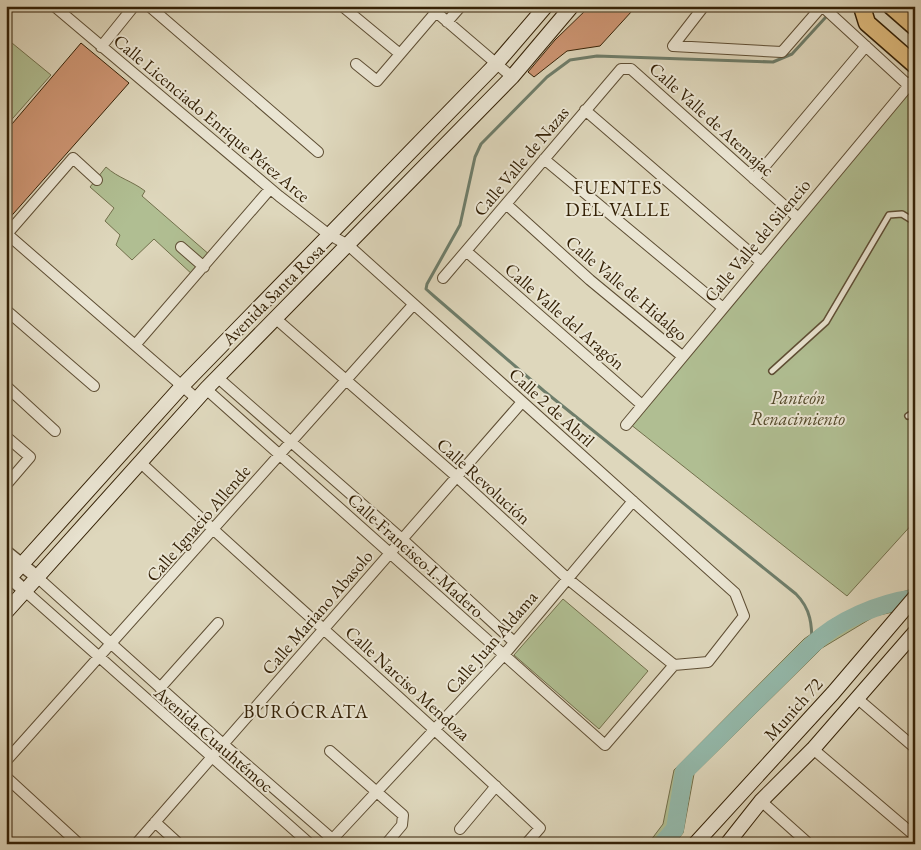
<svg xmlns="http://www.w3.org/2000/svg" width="921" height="850" font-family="'EB Garamond',serif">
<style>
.green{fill:#b0be92;stroke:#72704c}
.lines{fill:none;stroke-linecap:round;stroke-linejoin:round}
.stream{stroke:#6e7d6a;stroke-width:3}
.river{stroke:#94baac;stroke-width:18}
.building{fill:#cd9573;stroke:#342106}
.service-casing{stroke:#5e4e34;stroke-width:8}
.minor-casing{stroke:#5e4e34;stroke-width:12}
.tertiary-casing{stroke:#5e4e34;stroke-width:15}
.secondary-casing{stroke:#342106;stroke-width:16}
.trunk-casing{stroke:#342106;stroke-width:19}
.service{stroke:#eae5d3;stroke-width:5}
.minor{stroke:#eae5d3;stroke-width:10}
.tertiary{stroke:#eae5d3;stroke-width:12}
.secondary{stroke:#eae5d3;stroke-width:14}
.trunk{stroke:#dfbc7e;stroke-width:16}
.labels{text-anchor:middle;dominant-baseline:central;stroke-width:4;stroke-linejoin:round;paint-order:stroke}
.street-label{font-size:18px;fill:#342106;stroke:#eae5d3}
.park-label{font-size:18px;font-style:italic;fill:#534829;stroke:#eae5d3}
.neighbourhood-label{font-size:19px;letter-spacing:1px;fill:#342106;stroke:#eae5d3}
</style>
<rect width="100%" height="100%" fill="#ded7bc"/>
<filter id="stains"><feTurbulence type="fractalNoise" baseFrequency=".004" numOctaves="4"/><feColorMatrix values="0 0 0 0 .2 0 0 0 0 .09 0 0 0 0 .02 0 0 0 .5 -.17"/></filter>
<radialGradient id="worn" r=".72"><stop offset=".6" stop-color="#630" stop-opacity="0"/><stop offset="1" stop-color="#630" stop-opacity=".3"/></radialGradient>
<path class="green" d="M 12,43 L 51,75 L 6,126 L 6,50 Z
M 909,90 L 915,94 L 915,521 L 847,596 L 630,424 Z
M 106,167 C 118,178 132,181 145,191 L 142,196 L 211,256 L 194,276 L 154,239 L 132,260 L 116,245 L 120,235 L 105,221 L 114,208 L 90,187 Z
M 915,588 L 915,607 L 875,616 L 822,648 L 694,774 L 683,833 L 674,844 L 648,844 L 663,824 L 674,770 L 804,639 L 833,619 L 874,601 Z
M 563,599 L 648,671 L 599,729 L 514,655 Z"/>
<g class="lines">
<path class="stream" d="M 812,645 C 812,625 811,609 796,594 L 544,391 L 435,297 L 426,289 L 427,284 L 460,225 L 475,157 L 481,144 L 547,77 L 570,60 L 597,56 L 773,62 L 792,54 L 836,6"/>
<path class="river" d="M 662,844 L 675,829 L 684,772 L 812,645 C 838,620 879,603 915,598"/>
</g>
<path class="building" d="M 590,6 L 627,6 L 632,11 L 600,46 L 567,51 L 534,77 L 528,72 L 555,40 Z
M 81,43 L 129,83 L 6,222 L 6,131 Z"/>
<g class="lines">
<g class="service-casing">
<path id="service" d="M 772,371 L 826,322 L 889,215 L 902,214 L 915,222
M 908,416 L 915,412"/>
</g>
<g class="minor-casing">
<path id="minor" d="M 54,6 L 279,196 L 328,234 L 348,245 L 735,593 L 744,616 L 708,662 L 674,665 L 605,745 L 206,389
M 149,6 L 318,152
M 342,6 L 400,54
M 429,6 L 512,77
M 704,6 L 673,46 L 782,52 L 822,6
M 822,6 L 908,85
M 447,22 L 461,6
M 101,47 L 134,6
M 356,64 L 377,81 L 436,12
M 585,110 L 761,262
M 544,159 L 723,308
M 754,179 L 866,46
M 506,204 L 590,280 L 682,356
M 6,233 L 197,399
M 7,234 L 73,158 L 97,180
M 181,247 L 204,267
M 466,251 L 642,405
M 443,278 L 621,69 L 631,69 L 797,217
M 6,310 L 94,386
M 275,318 L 457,477 L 568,579 L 674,665
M 136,344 L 270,189
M 217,377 L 403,540 L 514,642
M 6,386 L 55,431
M 626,425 L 915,78
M 141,463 C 273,586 409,703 540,828 L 526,844
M 6,485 L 30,457 L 9,439
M 37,577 L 223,744 L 338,844
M 25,591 L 310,844
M 160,688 L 218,623
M 858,699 L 915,748
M 813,749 L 915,836
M 330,751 L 403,815 L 402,825 L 386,844
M 6,761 L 413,305
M 6,777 L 79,844
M 761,801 L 809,844
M 155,822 L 179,844
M 460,829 L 496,786
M 136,844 L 522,402
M 328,844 L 503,656 L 633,501"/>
</g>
<g class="tertiary-casing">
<path id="tertiary" d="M 6,552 L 37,577
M 6,574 L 25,591"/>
</g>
<g class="secondary-casing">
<path id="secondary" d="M 6,582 L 183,385 L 497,63 L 546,6
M 6,612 L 206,389 L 512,77 L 572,6
M 695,844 L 833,693 L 915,597
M 727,844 L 761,801 L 813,749 L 915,632"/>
</g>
<g class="trunk-casing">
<path id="trunk" d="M 891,6 L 915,27
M 862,7 L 867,23 L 915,65"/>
</g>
<use href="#service" class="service"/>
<use href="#minor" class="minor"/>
<use href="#tertiary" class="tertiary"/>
<use href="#secondary" class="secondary"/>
<use href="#trunk" class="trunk"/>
</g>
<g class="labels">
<g class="street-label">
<text transform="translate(212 118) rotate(40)">Calle Licenciado Enrique Pérez Arce</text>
<text transform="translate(712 119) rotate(42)">Calle Valle de Atemajac</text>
<text transform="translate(521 161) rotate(-50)">Calle Valle de Nazas</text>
<text transform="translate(757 240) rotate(-50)">Calle Valle del Silencio</text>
<text transform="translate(627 288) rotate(40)">Calle Valle de Hidalgo</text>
<text transform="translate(273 294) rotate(-45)">Avenida Santa Rosa</text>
<text transform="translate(565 316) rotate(41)">Calle Valle del Aragón</text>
<text transform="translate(552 407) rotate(42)">Calle 2 de Abril</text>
<text transform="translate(484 481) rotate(42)">Calle Revolución</text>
<text transform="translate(198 523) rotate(-49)">Calle Ignacio Allende</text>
<text transform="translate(416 555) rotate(42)">Calle Francisco I. Madero</text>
<text transform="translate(317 612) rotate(-49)">Calle Mariano Abasolo</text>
<text transform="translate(491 642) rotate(-49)">Calle Juan Aldama</text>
<text transform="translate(408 683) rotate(42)">Calle Narciso Mendoza</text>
<text transform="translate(793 709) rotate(-48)">Munich 72</text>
<text transform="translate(214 739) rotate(41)">Avenida Cuauhtémoc</text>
</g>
<g class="park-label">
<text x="798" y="397">Panteón<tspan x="798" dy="21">Renacimiento</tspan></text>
</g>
<g class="neighbourhood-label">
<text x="618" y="187">FUENTES<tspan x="618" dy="22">DEL VALLE</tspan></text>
<text x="306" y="711">BURÓCRATA</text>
</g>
</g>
<rect width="921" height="850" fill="none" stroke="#ded7bc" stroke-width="25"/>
<rect x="8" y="8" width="906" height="835" fill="none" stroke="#342106" stroke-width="2.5"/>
<rect x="12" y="12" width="896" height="825" fill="none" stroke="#342106"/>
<rect width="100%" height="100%" filter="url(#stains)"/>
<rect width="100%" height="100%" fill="url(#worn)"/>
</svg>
